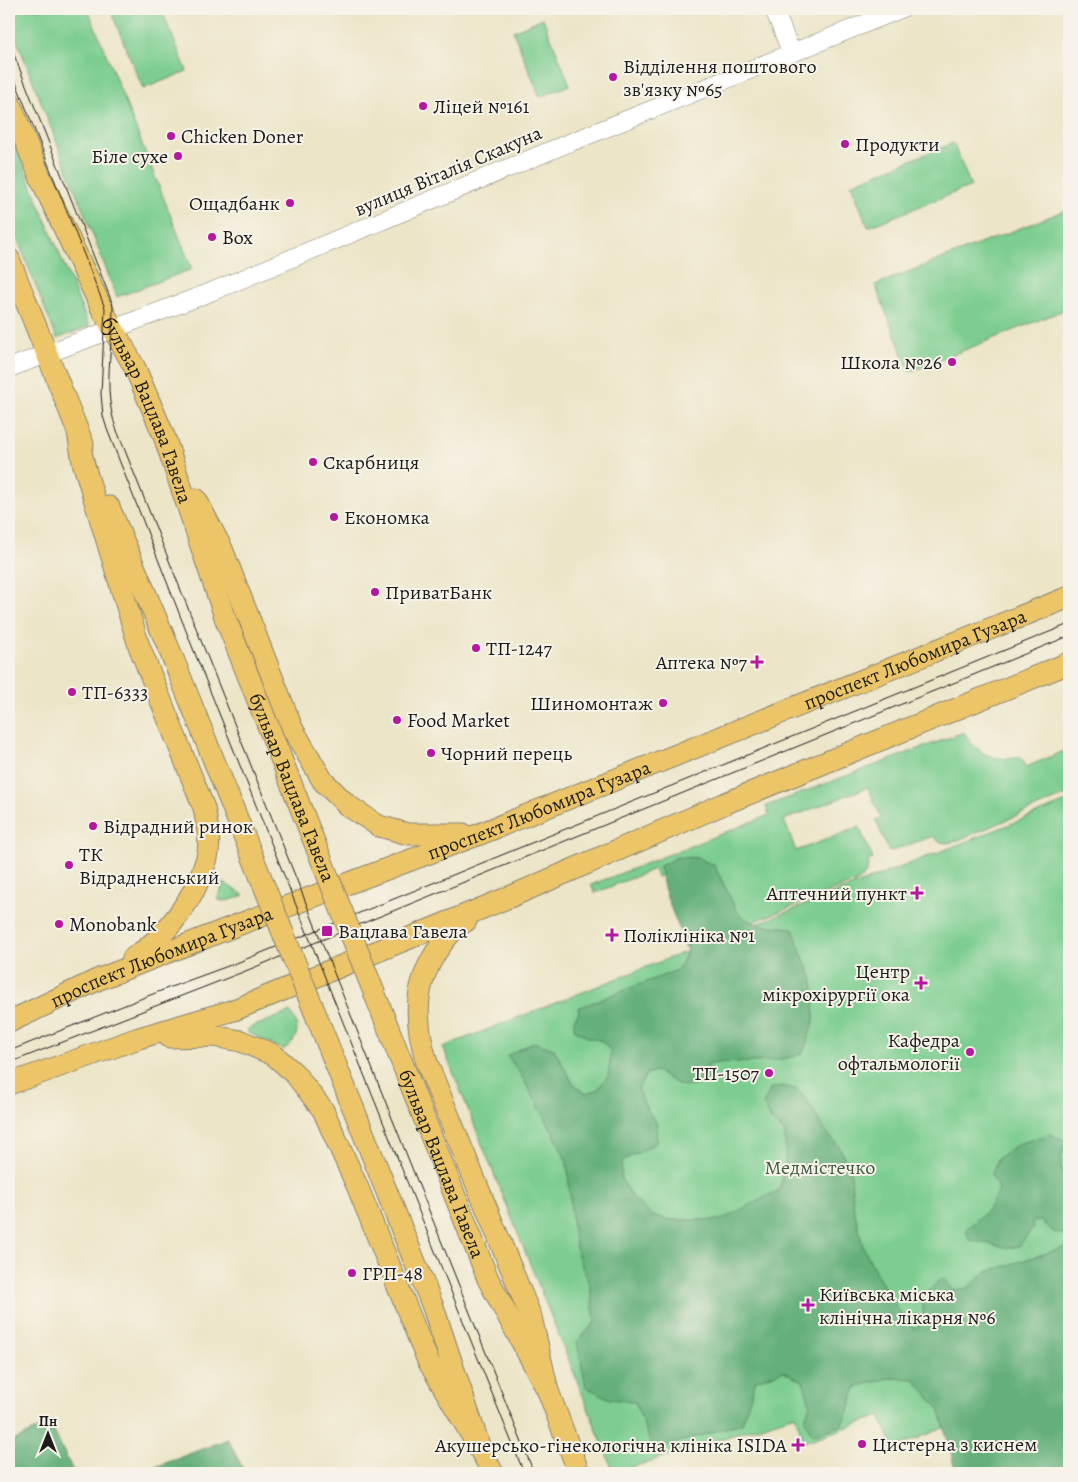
<svg xmlns="http://www.w3.org/2000/svg" width="1078" height="1482" font-family="Alegreya,serif">
<style>
.green{fill:#7ccd8f;stroke:#4c7456}
.forest{fill:#65b07a;stroke:#40664b}
.lines{fill:none;stroke-linecap:round;stroke-linejoin:round}
.minor-casing{stroke:#848072;stroke-width:19}
.major-casing{stroke:#848072;stroke-width:23}
.minor{stroke:#fff;stroke-width:18}
.major{stroke:#edc569;stroke-width:21}
.tram{stroke:#1c1c1c;stroke-width:1}
.major-bridge-casing{stroke:#848072;stroke-width:23;stroke-linecap:butt}
.major-bridge{stroke:#edc569;stroke-width:21}
.poi-dot{fill:#b5179e;stroke:#f7f3e8;stroke-width:2}
.labels{text-anchor:middle;dominant-baseline:central;stroke-width:4;stroke-linejoin:round;paint-order:stroke}
.poi-label{font-size:20px;fill:#1c1c1c;stroke:#f7f3e8;text-anchor:start}
.street-label{font-size:20px;fill:#1c1c1c;stroke:#f7f3e8}
.park-label{font-size:20px;fill:#3e5a44;stroke:#f7f3e8}
</style>
<rect width="100%" height="100%" fill="#f7f3e8"/>
<filter id="ink" filterUnits="userSpaceOnUse"><feTurbulence type="fractalNoise" baseFrequency=".02" numOctaves="2"/><feDisplacementMap in="SourceGraphic" scale="10" xChannelSelector="R" yChannelSelector="G"/><feConvolveMatrix kernelMatrix="1 2 1 2 8 2 1 2 1" color-interpolation-filters="sRGB"/></filter>
<filter id="wash" filterUnits="userSpaceOnUse"><feTurbulence type="fractalNoise" baseFrequency=".0096" numOctaves="4" result="noise"/><feDisplacementMap in="SourceGraphic" scale="20" xChannelSelector="R" yChannelSelector="G"/><feGaussianBlur stdDeviation="1.12" result="paint"/><feColorMatrix in="noise" values="0 0 0 0 0 0 0 0 0 0 0 0 0 0 0 0 0 1.4 0 .05"/><feComposite in="paint" operator="in"/></filter>
<g filter="url(#wash)">
<rect width="100%" height="100%" fill="#ece5c7"/>
<path class="green" d="M 9,9 L 88,9 L 192,269 L 117,297 L 9,20 Z
M 110,9 L 161,9 L 187,71 L 143,89 Z
M 543,18 L 570,85 L 540,97 L 513,31 Z
M 9,130 L 89,326 L 57,339 L 9,219 Z
M 953,143 L 971,186 L 868,227 L 851,184 Z
M 1069,209 L 1069,308 L 910,372 L 875,285 Z
M 964,732 C 978,755 994,762 1021,757 L 1026,767 L 1069,749 L 1069,794 L 956,841 C 946,844 939,844 933,836 L 889,852 L 876,820 L 881,818 L 868,787 L 784,820 L 796,851 L 859,827 L 873,859 L 868,861 C 869,870 866,876 858,881 L 686,948 L 681,936 L 690,929 L 664,875 L 657,877 L 654,869 L 595,893 L 591,885 L 769,815 L 766,806 Z
M 1069,801 L 1069,1377 L 894,1448 L 880,1416 L 804,1442 L 795,1415 L 614,1473 L 443,1047 Z
M 224,883 L 244,895 C 236,898 225,904 217,899 Z
M 290,1012 C 301,1028 299,1039 283,1050 L 247,1032 L 249,1028 Z"/>
<path class="forest" d="M 677,857 L 698,858 L 714,865 L 737,911 L 746,919 L 759,925 L 793,928 L 802,955 L 812,977 L 815,997 L 814,1022 L 803,1053 C 786,1060 767,1062 748,1062 C 734,1063 721,1061 708,1065 L 709,1080 C 684,1093 678,1084 656,1071 L 646,1074 L 638,1090 L 646,1108 L 657,1124 L 656,1143 L 622,1161 L 621,1179 L 632,1197 L 652,1216 L 673,1220 L 721,1220 L 779,1190 L 785,1169 L 785,1133 L 771,1120 L 763,1104 L 771,1088 L 783,1086 L 796,1089 L 806,1099 L 824,1129 L 840,1148 L 851,1174 L 853,1204 L 863,1246 L 878,1277 L 897,1308 L 914,1329 L 924,1323 L 922,1299 L 942,1277 L 952,1290 L 968,1288 L 986,1272 L 1069,1246 L 1069,1473 L 1010,1473 L 1008,1467 L 996,1473 L 956,1473 L 940,1411 L 914,1379 L 889,1378 L 856,1387 L 849,1410 L 841,1426 L 812,1435 L 805,1420 L 810,1404 L 803,1381 L 783,1371 L 756,1380 L 742,1423 L 653,1450 L 635,1402 L 610,1399 L 586,1387 L 577,1342 L 595,1322 L 590,1287 L 577,1253 L 573,1231 L 567,1162 L 553,1132 L 518,1070 L 507,1056 L 533,1042 L 554,1049 L 573,1083 L 585,1093 L 597,1090 L 608,1076 L 611,1051 L 602,1041 L 588,1037 L 574,1029 L 574,1020 L 579,1012 L 578,1008 L 675,971 L 682,963 L 688,949 C 677,922 663,895 660,866 Z
M 1050,1134 L 1067,1142 C 1059,1157 1058,1171 1069,1184 L 1069,1234 L 1067,1235 L 1054,1232 L 1041,1221 L 1032,1221 L 1033,1228 L 1019,1246 L 1009,1248 L 969,1240 L 966,1229 L 988,1210 L 999,1190 L 991,1175 L 998,1158 L 1018,1144 Z
M 50,1423 L 74,1473 L 9,1473 L 9,1443 Z
M 228,1439 L 245,1473 L 139,1473 Z"/>
</g>
<g filter="url(#ink)">
<g class="lines">
<g class="minor-casing">
<path id="minor" d="M 774,9 L 791,52
M 9,368 L 206,294 L 554,149 L 901,9"/>
</g>
<g class="major-casing">
<g id="major">
<path id="s1" d="M 9,101 L 41,179 L 102,309 L 135,368 L 164,436 L 226,620"/>
<path d="M 9,259 L 83,444"/>
<path d="M 78,432 L 83,462 L 139,646 L 204,808 C 207,824 211,842 207,858 C 196,896 167,937 133,958"/>
<path d="M 196,499 L 222,549 L 292,728 L 323,781 L 347,805 L 379,826 L 408,834 L 463,834"/>
<path d="M 109,507 L 170,651"/>
<path d="M 466,921 C 455,926 448,935 441,945 C 413,983 414,1020 427,1063 L 531,1317 L 548,1391"/>
<path id="s2" d="M 9,1022 L 97,980 L 232,927 L 480,834 L 1069,597"/>
<path d="M 169,1037 L 213,1036 L 241,1041 L 274,1055 L 295,1074 L 323,1110 L 358,1188 L 428,1361 L 481,1451"/>
<path d="M 9,1084 L 139,1038 L 234,1010 L 512,896 L 726,803 L 1069,663"/>
<path d="M 488,1279 L 548,1391 L 579,1473"/>
<path d="M 433,1307 L 481,1451 L 493,1473"/>
</g>
</g>
<use href="#minor" class="minor"/>
<use href="#major" class="major"/>
<path class="tram" d="M 9,42 L 113,305 C 113,346 102,389 116,428 L 534,1473
M 9,65 L 105,308 L 101,394 L 103,416 L 107,429 L 190,641 L 524,1473
M 9,1051 L 168,988 L 239,962 L 1069,624
M 9,1063 L 243,972 L 1069,636"/>
<g class="major-bridge-casing">
<g id="major-bridge">
<path id="s3" d="M 226,620 L 488,1279"/>
<path d="M 170,651 L 433,1307"/>
</g>
</g>
<use href="#major-bridge" class="major-bridge"/>
</g>
</g>
<g class="poi-dot">
<circle cx="613" cy="77" r="5"/>
<circle cx="423" cy="106" r="5"/>
<circle cx="171" cy="136" r="5"/>
<circle cx="845" cy="144" r="5"/>
<circle cx="178" cy="156" r="5"/>
<circle cx="290" cy="203" r="5"/>
<circle cx="212" cy="237" r="5"/>
<circle cx="952" cy="362" r="5"/>
<circle cx="313" cy="462" r="5"/>
<circle cx="334" cy="517" r="5"/>
<circle cx="375" cy="592" r="5"/>
<circle cx="476" cy="648" r="5"/>
<path d="M754.5 654.5h5v5h5v5h-5v5h-5v-5h-5v-5h5z"/>
<circle cx="72" cy="692" r="5"/>
<circle cx="663" cy="703" r="5"/>
<circle cx="397" cy="720" r="5"/>
<circle cx="431" cy="753" r="5"/>
<circle cx="93" cy="826" r="5"/>
<circle cx="69" cy="865" r="5"/>
<path d="M914.5 885.5h5v5h5v5h-5v5h-5v-5h-5v-5h5z"/>
<circle cx="59" cy="924" r="5"/>
<rect x="321" y="925" width="12" height="12" rx="2.5"/>
<path d="M609.5 927.5h5v5h5v5h-5v5h-5v-5h-5v-5h5z"/>
<path d="M918.5 975.5h5v5h5v5h-5v5h-5v-5h-5v-5h5z"/>
<circle cx="970" cy="1052" r="5"/>
<circle cx="769" cy="1073" r="5"/>
<circle cx="352" cy="1273" r="5"/>
<path d="M805.5 1297.5h5v5h5v5h-5v5h-5v-5h-5v-5h5z"/>
<circle cx="862" cy="1444" r="5"/>
<path d="M795.5 1437.5h5v5h5v5h-5v5h-5v-5h-5v-5h5z"/>
</g>
<g class="labels">
<g class="poi-label">
<text x="623" y="66">Відділення поштового<tspan x="623" dy="23">зв'язку №65</tspan></text>
<text x="433" y="106">Ліцей №161</text>
<text x="181" y="136">Chicken Doner</text>
<text x="855" y="144">Продукти</text>
<text x="168" y="156" text-anchor="end">Біле сухе</text>
<text x="280" y="203" text-anchor="end">Ощадбанк</text>
<text x="222" y="237">Box</text>
<text x="942" y="362" text-anchor="end">Школа №26</text>
<text x="323" y="462">Скарбниця</text>
<text x="344" y="517">Економка</text>
<text x="385" y="592">ПриватБанк</text>
<text x="486" y="648">ТП-1247</text>
<text x="747" y="662" text-anchor="end">Аптека №7</text>
<text x="82" y="692">ТП-6333</text>
<text x="653" y="703" text-anchor="end">Шиномонтаж</text>
<text x="407" y="720">Food Market</text>
<text x="441" y="753">Чорний перець</text>
<text x="103" y="826">Відрадний ринок</text>
<text x="79" y="854">ТК<tspan x="79" dy="23">Відрадненський</tspan></text>
<text x="907" y="893" text-anchor="end">Аптечний пункт</text>
<text x="69" y="924">Monobank</text>
<text x="338" y="931">Вацлава Гавела</text>
<text x="623" y="935">Поліклініка №1</text>
<text x="910" y="971" text-anchor="end">Центр<tspan x="910" dy="23">мікрохірургії ока</tspan></text>
<text x="960" y="1040" text-anchor="end">Кафедра<tspan x="960" dy="23">офтальмології</tspan></text>
<text x="759" y="1073" text-anchor="end">ТП-1507</text>
<text x="362" y="1273">ГРП-48</text>
<text x="819" y="1294">Київська міська<tspan x="819" dy="23">клінічна лікарня №6</tspan></text>
<text x="872" y="1444">Цистерна з киснем</text>
<text x="787" y="1445" text-anchor="end">Акушерсько-гінекологічна клініка ISIDA</text>
</g>
<g class="street-label">
<text transform="translate(448 171) rotate(-23)">вулиця Віталія Скакуна</text>
<text stroke="none"><textPath href="#s1" startOffset="339">бульвар Вацлава Гавела</textPath></text>
<text stroke="none"><textPath href="#s2" startOffset="976">проспект Любомира Гузара</textPath></text>
<text stroke="none"><textPath href="#s3" startOffset="180">бульвар Вацлава Гавела</textPath></text>
<text stroke="none"><textPath href="#s2" startOffset="571">проспект Любомира Гузара</textPath></text>
<text stroke="none"><textPath href="#s2" startOffset="166">проспект Любомира Гузара</textPath></text>
<text stroke="none"><textPath href="#s3" startOffset="585">бульвар Вацлава Гавела</textPath></text>
</g>
<g class="park-label">
<text x="820" y="1167">Медмістечко</text>
</g>
</g>
<rect width="1078" height="1482" fill="none" stroke="#f7f3e8" stroke-width="30"/>
<g transform="translate(48 1434)" stroke="#f7f3e8" stroke-width="4" paint-order="stroke">
<path d="M0-4L9 19L0 12L-9 19Z" fill="#1c1c1c"/>
<text y="-8" font-size="14" font-weight="bold" text-anchor="middle" fill="#1c1c1c">Пн</text>
</g>
</svg>
